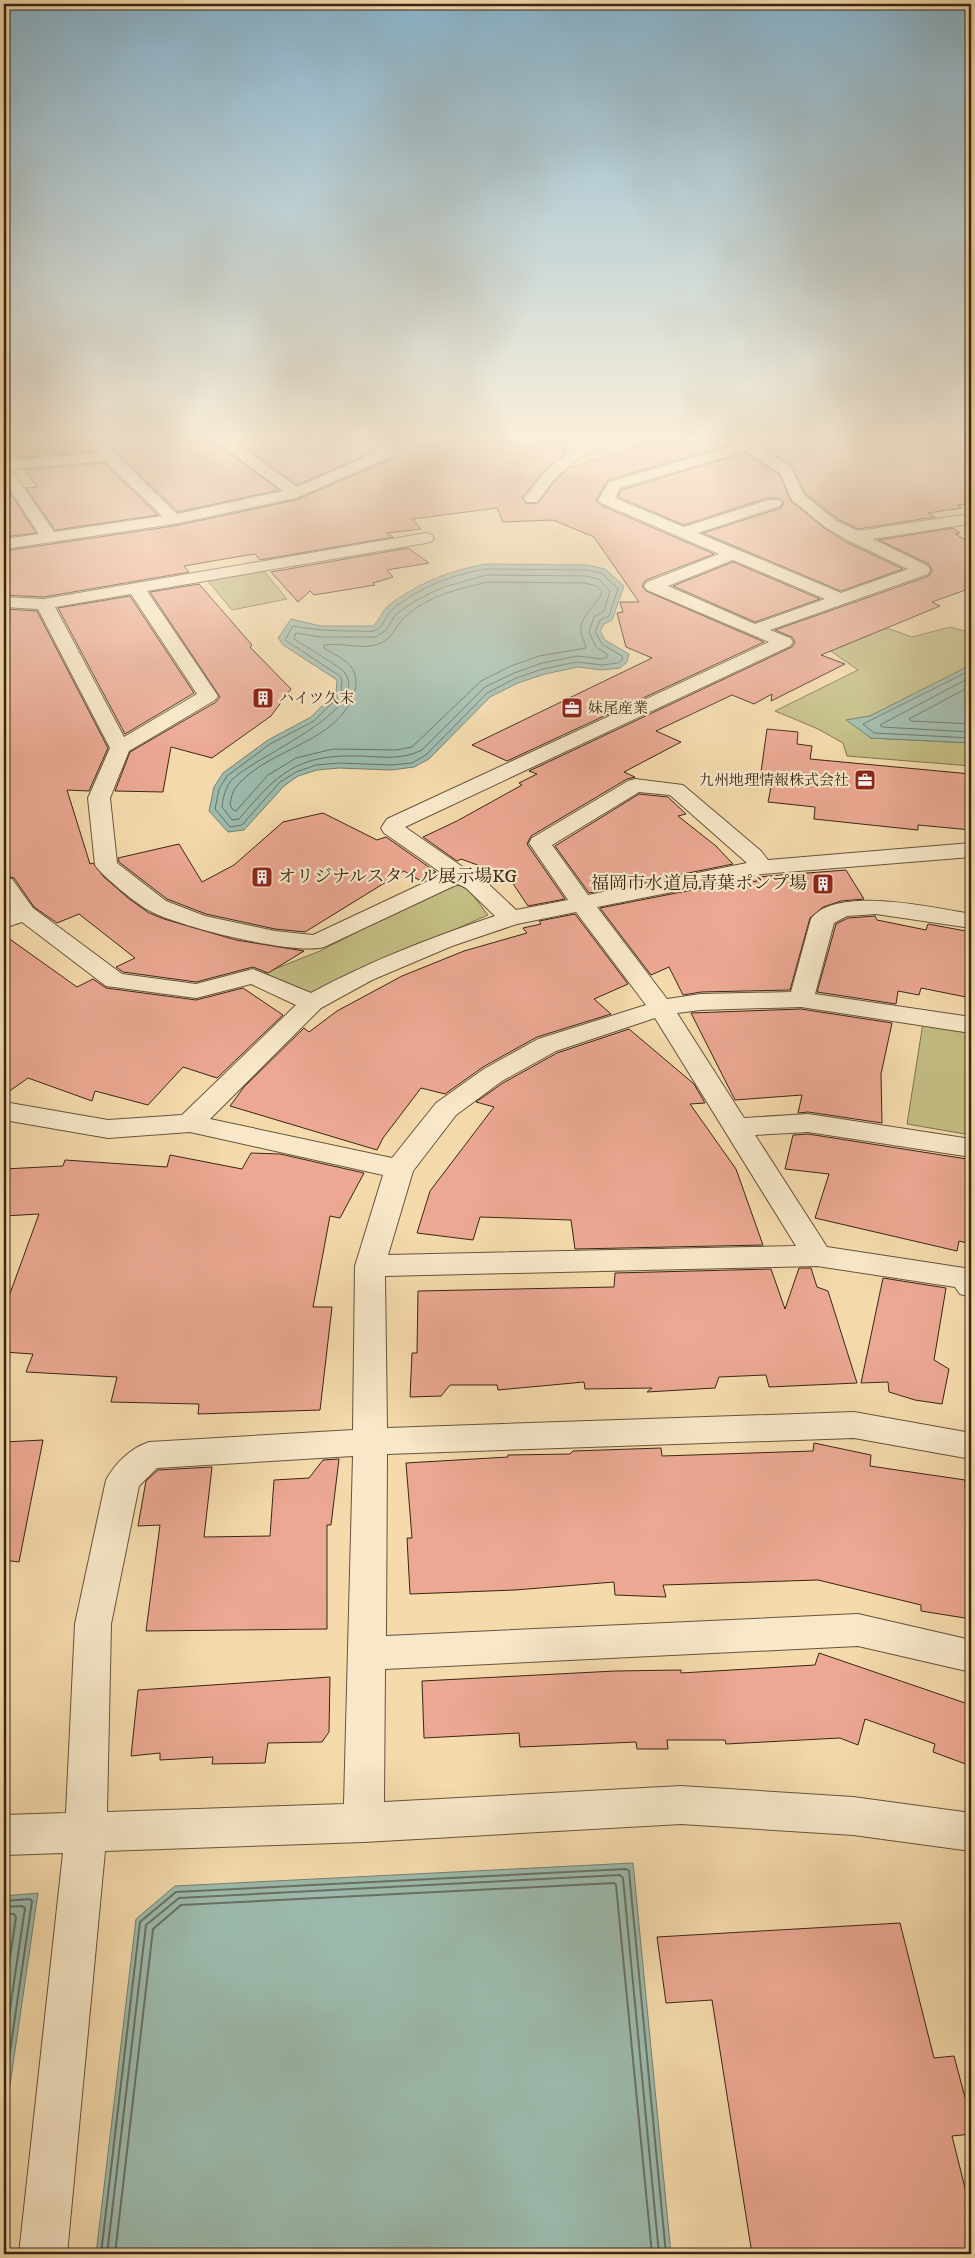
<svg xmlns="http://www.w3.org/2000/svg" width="975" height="2258" font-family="'IM FELL DW Pica','Noto Serif JP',serif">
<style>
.green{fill:#c3be84;stroke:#7e724e}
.water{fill:#9cbbae;stroke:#747f72}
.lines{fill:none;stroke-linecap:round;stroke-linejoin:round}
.shore-far1{stroke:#6a7062;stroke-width:1}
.shore{stroke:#6a7062;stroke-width:2}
.building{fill:#eca893;stroke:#382617}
.minor-casing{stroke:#67533c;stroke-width:2}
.minor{fill:#f8e8c9;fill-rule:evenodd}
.labels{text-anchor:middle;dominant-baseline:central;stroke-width:4.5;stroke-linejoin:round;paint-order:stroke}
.far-poi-label{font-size:15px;fill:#382617;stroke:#f8e8c9;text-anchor:start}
.poi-label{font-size:18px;fill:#382617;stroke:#f8e8c9;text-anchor:start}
</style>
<rect width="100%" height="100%" fill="#f5dbac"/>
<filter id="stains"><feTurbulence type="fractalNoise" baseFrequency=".004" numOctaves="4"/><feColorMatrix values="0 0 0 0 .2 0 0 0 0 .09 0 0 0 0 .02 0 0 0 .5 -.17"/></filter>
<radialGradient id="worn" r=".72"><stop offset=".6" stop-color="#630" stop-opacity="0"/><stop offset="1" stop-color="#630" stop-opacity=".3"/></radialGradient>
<path class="green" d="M 263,570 L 287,599 L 232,610 L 207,580 Z
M 950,627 L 971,633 L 971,665 L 870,716 L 847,720 L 871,738 L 971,743 L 971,766 L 847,756 L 843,743 L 818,729 L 775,711 L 858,670 L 828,649 L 867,629 L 890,629 L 912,637 Z
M 448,885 L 466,886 L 488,915 L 308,994 L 262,974 L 320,951 Z
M 923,1023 L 971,1031 L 971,1135 L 907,1124 Z"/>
<path class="water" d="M 486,564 L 588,565 L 605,569 L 624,586 L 612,620 L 604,624 L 600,631 L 605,640 L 629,654 L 627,662 L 620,668 L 602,670 L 578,667 L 545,674 L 518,683 L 490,697 L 429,759 L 414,767 L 391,770 L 339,768 L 317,770 L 298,776 L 284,786 L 244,830 L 228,832 L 209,811 L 214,787 L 223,773 L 268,740 L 311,717 L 336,692 L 337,680 L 283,645 L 278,638 L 291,619 L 321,626 L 373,626 C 380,620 382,610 389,605 C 418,583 451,570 486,564 Z
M 971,665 L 971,743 L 871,738 L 846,720 L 870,716 Z
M 633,1863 L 671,2254 L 96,2254 L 136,1919 L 175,1886 Z
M 38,1893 L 4,2126 L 4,1896 Z"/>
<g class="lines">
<path class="shore-far1" d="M 487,569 L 587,570 L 602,573 L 618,589 L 609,616 L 600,620 L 595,632 L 602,644 L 622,656 L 623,659 L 618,663 L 602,665 L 577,662 L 543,669 L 516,678 L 487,693 L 426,755 L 412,763 L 391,765 L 339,763 L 316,765 L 296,772 L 280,782 L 242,825 L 230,827 L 215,809 L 219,789 L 227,776 L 270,744 L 314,721 L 341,694 L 342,681 L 340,676 L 285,640 L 293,626 C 314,630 333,631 354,631 C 360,631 367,632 373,631 C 384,628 385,615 393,609 C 419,587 454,574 487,569 Z
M 487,575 L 586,576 L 599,579 L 610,591 L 604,611 L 594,617 L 589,632 L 596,647 L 607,654 L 607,657 L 602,659 L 578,656 L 542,663 L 514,673 L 485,687 L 422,750 C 402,760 383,757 362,756 C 297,754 279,772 239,819 L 232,820 L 222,807 C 223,798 225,789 230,782 C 249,758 372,712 345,673 C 341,667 303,645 294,639 L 296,633 L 320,637 L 376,637 L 386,630 L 396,614 L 415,601 L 441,588 Z
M 488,582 L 585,583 L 596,586 L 602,592 C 597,605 579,617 581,632 C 582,638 585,642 586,648 L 539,656 L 511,666 L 481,681 L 412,747 L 396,750 L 333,749 L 296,758 L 268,775 L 236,811 L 233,810 L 230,805 C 231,799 232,792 236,787 C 268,747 340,744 355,690 C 357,683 356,674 352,668 C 346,659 333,654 324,648 L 324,645 C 342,642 365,651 381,643 C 393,638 397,623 407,615 C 428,596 461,588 488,582 Z
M 971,670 L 863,724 L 874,733 L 971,738
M 971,677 L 880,725 L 882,727 L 971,732
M 971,686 L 909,719 L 911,721 L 971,724"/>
<path class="shore" d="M 4,1901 L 30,1899 L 32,1901 L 4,2092
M 4,1907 L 22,1906 L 25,1908 L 4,2049
M 4,1914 L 14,1914 L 16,1917 L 4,1998
M 101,2254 L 140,1922 L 176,1892 L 626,1869 L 629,1871 L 666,2254
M 107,2254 L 146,1925 L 179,1898 L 620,1875 L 623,1878 L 659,2254
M 115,2254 L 153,1929 L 181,1905 L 614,1883 L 616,1885 L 652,2254"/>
</g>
<path class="building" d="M 4,440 L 83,440 L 93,451 L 17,458 Z
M 104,440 L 212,440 L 279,490 L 178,512 Z
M 235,440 L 359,440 L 373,452 L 297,485 Z
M 381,440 L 567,441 L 564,454 L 544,471 L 522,498 L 527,504 L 538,503 L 554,482 L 569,468 L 659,440 L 729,440 L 732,444 L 608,480 L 596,500 L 600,505 L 714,554 L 646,580 L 642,586 L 646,591 L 764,642 L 507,761 L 472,745 L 652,658 L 626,647 L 617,613 L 623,612 L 620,602 L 639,602 L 594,537 L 553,520 L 503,522 L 497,508 L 412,519 L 421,529 L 387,533 L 393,537 L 260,560 L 255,554 L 236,557 L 184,566 L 189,572 L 44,597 L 4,595 L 4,551 L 174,526 L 296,500 L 394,458 L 396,452 Z
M 752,440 L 971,440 L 971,504 L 957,505 L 962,508 L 928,513 L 935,517 L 858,529 L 838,519 L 806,494 L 792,466 Z
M 745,453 L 779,474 L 791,501 L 824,528 L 846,542 L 903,569 L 841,591 L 703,533 L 781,508 L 784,502 L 780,498 L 767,498 L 684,525 L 618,497 L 621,490 Z
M 104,463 L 158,515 L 55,530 L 26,488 L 37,487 L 25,470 Z
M 4,491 L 9,491 L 36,533 L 4,537 Z
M 953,528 L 960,533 L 955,534 L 971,543 L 971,588 L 932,602 L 940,606 L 821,655 L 845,664 L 771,701 L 772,694 L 754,704 L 732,695 L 656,731 L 681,742 L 624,772 L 635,777 L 627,779 L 531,836 L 527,844 L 565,899 L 528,906 L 508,876 L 461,859 L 457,861 L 423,837 L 457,821 L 522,785 L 519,783 L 537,774 L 529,771 L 792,647 L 795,642 L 792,637 L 775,630 L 929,576 L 932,571 L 929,564 L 879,540 Z
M 408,548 L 429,563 L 387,570 L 393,577 L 373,583 L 375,585 L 314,595 L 310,591 L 298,602 L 271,572 Z
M 733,562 L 820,599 L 755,622 L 673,586 Z
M 199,584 L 252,645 L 250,647 L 291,689 L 271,716 L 212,758 L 171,747 L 163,792 L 115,791 L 130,752 L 216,702 L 220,697 L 150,592 Z
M 130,596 L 194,693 L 125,734 L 58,608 Z
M 4,609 L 37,611 L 108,748 L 89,791 L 67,790 L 90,864 L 93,863 L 104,877 L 128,898 L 149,913 L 164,919 L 236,940 L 304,951 L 268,973 L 253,967 L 196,982 L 123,972 L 116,967 L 135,958 L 79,914 L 57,923 L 34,907 L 14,878 L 10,877 L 4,865 Z
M 767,729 L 798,732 L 797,744 L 812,746 L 810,759 L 971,774 L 971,830 L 918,825 L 918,830 L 814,819 L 815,807 L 768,802 L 771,787 L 759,786 Z
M 639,794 L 668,797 L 686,814 L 678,816 L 716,846 L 733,864 L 589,893 L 555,846 Z
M 323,813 L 377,840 L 386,837 L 436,872 L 419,880 L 404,871 L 305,932 L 275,929 L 206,914 L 167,899 L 119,862 L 118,858 L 179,844 L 202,882 L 234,865 L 283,822 Z
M 846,870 L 864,899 L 841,901 L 823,907 L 810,918 L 790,990 L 701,992 L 683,995 L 669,967 L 651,975 L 600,908 L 748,879 L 756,882 L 756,877 Z
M 575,914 L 628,984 L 594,999 L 611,1014 L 537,1037 L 483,1067 L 445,1094 L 421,1088 L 383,1138 L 377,1150 L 230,1106 L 244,1087 L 304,1028 L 309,1032 L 337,1011 L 402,976 L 464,951 L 527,933 L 523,928 L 541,924 L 539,921 Z
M 875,916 L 877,920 L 926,930 L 928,924 L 971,932 L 971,998 L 921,988 L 919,995 L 898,991 L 896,1004 L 817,992 L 836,924 L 848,918 Z
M 4,935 L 77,987 L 93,979 L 106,988 L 196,1000 L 243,988 L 283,1015 L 217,1078 L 183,1067 L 148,1105 L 95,1091 L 92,1101 L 28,1078 L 4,1095 Z
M 801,1009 L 892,1023 L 881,1074 L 882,1123 L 808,1112 L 798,1113 L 802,1095 L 735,1100 L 691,1013 Z
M 629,1029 L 694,1084 L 705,1103 L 690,1104 L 736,1169 L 763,1245 L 575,1249 L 571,1220 L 480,1217 L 473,1240 L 417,1233 L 430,1191 L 494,1107 L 476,1102 L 503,1083 L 557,1053 Z
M 808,1134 L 967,1159 L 967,1165 L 971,1165 L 971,1244 L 959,1241 L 957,1251 L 815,1218 L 829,1174 L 785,1169 L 793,1135 Z
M 251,1153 L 280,1154 L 364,1173 L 340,1218 L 330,1216 L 313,1307 L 332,1307 L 320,1410 L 198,1414 L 199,1404 L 111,1402 L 117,1377 L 26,1372 L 33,1354 L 4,1352 L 4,1310 L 39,1214 L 4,1216 L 4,1169 L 63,1166 L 65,1160 L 167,1167 L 170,1155 L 242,1169 Z
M 799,1268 L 811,1268 L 817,1287 L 828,1291 L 857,1383 L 769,1387 L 766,1375 L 719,1377 L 715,1388 L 647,1392 L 652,1388 L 585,1389 L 584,1382 L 498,1390 L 497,1385 L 450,1385 L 441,1396 L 410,1397 L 412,1353 L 417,1353 L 418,1291 L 614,1287 L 615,1273 L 771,1269 L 785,1309 Z
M 883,1278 L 946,1288 L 934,1360 L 949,1369 L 942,1404 L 915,1400 L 889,1392 L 888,1382 L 861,1383 Z
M 43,1440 L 19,1562 L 4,1560 L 4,1442 Z
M 814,1443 L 871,1455 L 870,1466 L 965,1480 L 966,1500 L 971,1501 L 971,1619 L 921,1611 L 921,1605 L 818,1580 L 663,1585 L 666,1597 L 615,1595 L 614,1582 L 515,1590 L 410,1594 L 407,1538 L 412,1538 L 406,1463 L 508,1457 L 508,1455 L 570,1454 L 573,1451 L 661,1448 L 662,1456 L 813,1451 Z
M 339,1459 L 331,1525 L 327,1525 L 327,1629 L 146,1631 L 160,1525 L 138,1526 L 146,1481 L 158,1470 L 212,1467 L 204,1537 L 270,1536 L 274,1480 L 309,1478 L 323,1460 Z
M 819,1653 L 971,1705 L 971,1766 L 933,1752 L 935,1744 L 865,1719 L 858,1745 L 840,1738 L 726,1744 L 725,1740 L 667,1740 L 668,1749 L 637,1749 L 636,1742 L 520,1747 L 519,1733 L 424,1738 L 422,1681 L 615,1671 L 681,1670 L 681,1673 L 815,1665 Z
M 330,1677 L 329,1732 L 322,1742 L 268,1743 L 265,1763 L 212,1764 L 213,1757 L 160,1760 L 160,1753 L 131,1756 L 138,1690 Z
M 900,1923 L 934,2058 L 954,2056 L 971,2120 L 971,2134 L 952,2136 L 971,2212 L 971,2254 L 752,2254 L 712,2000 L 666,2003 L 657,1937 Z"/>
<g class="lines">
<g class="minor-casing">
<path id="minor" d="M 85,440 L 101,440 L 177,514 L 283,491 L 214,440 L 231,440 L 297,487 L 377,452 L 361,440 L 378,440 L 395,453 L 393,456 L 296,498 L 174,524 L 4,549 L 4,539 L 39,534 L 4,480 L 4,461 L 97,453 ZM 105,461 L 162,516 L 54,532 L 11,469 Z
M 590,440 L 608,440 L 567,467 L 553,481 L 537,502 L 527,502 L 524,499 C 544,471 559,456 590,440 Z
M 731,440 L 748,440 L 791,468 L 804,495 L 837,521 L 858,531 L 962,515 L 968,517 L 970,520 L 968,523 L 962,525 L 873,539 L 928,566 L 930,570 L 928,574 L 770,630 L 790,638 L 793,642 L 790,646 L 405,827 L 467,870 L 482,878 L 516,910 L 568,900 L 529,843 L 532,838 L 628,781 L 635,779 L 683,785 L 761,851 L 768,860 L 971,843 L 971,857 L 762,874 L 597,907 L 667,999 L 701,994 L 791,992 L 811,919 C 835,885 935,908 971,914 L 971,928 L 876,914 L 847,916 L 834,923 L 815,994 L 971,1017 L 971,1033 L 801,1007 L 701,1010 L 677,1013 L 744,1118 L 808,1114 L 971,1139 L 971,1157 L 808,1132 L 755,1135 L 827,1247 L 971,1269 L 971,1297 L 960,1294 L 955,1287 L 817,1266 L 385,1276 L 387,1428 L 854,1412 L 971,1433 L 971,1459 L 854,1438 L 387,1454 L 386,1636 L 858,1614 L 971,1640 L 971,1672 L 858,1646 L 385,1669 L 384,1802 L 681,1786 L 853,1797 L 971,1813 L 971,1851 L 853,1835 L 681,1824 L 364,1842 L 105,1851 L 67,2254 L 19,2254 L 63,1853 L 4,1855 L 4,1815 L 66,1813 L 75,1624 L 106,1480 C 115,1463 131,1448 149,1442 L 353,1430 L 355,1266 L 383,1175 L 190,1132 L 108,1138 L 4,1120 L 4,1102 L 108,1120 L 182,1115 L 296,1005 L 251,984 L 196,998 L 106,986 L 22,922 L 4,928 L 4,913 L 11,910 L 4,900 L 4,877 L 12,879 L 33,908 L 122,974 L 196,984 L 253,969 L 311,993 C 370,961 432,937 495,916 L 466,888 L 458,884 L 324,947 C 293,955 180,927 150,911 C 138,905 102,876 95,865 L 88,798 L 110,748 L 38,609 L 4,607 L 4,597 L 44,599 L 426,533 L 432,535 L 434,538 L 432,541 L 426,543 L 147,591 L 218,696 L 215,700 L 129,751 L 110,798 L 117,863 L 166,901 L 205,916 L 275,931 L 313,935 L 443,874 L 384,833 L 381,828 L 387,819 L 769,642 L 647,590 L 644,586 L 647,582 L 719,554 L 601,503 L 598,500 L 609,482 L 736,445 ZM 745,451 L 780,473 L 792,500 L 825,527 L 847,540 L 908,569 L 841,593 L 698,533 L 780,506 L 782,503 L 780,500 L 768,500 L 684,527 L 615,498 L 620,488 ZM 733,560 L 825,599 L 755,624 L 668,586 ZM 131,594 L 197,694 L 124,737 L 55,607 ZM 639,792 L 670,795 L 747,863 L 588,895 L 552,845 ZM 576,912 L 646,1005 L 538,1039 L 484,1069 L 436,1103 L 392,1158 L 210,1119 L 321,1008 L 372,980 L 452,946 L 517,924 ZM 655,1018 L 796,1246 L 388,1255 L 413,1171 L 456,1115 L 502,1081 L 556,1051 ZM 353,1456 L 344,1804 L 107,1812 L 111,1624 L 139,1486 L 157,1468 Z"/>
</g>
<use href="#minor" class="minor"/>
</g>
<linearGradient id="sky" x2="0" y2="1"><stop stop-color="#89b7d1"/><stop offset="0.58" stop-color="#faefda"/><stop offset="1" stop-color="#faefda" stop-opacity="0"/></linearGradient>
<rect width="975" height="756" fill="url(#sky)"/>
<defs>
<g id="building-square" transform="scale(1.125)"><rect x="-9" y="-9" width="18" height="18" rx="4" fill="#8f2418" stroke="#f8e8c9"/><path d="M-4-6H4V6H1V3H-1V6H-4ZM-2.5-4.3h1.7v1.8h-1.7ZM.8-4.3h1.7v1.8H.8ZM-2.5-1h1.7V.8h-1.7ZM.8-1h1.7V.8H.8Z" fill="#fff"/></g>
<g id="office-square" transform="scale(1.125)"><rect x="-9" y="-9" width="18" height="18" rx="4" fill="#8f2418" stroke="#f8e8c9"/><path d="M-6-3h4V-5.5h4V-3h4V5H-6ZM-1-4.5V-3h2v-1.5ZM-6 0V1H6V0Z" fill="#fff"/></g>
</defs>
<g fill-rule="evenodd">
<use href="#building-square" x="263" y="698"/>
<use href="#office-square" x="572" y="708"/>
<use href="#office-square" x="865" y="780"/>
<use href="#building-square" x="262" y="877"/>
<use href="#building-square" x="823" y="884"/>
</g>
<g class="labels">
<g class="far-poi-label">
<text x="279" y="698">ハイツ久末</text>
<text x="588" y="708">妹尾産業</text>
<text x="849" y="780" text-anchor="end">九州地理情報株式会社</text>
</g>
<g class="poi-label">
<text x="278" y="877">オリジナルスタイル展示場KG</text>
<text x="807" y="884" text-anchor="end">福岡市水道局青葉ポンプ場</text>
</g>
</g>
<rect width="975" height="2258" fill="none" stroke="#f5dbac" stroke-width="20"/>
<rect x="5" y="5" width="965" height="2248" fill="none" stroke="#382617" stroke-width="2.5"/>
<rect x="10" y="10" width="955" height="2238" fill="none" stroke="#382617"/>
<rect width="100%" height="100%" filter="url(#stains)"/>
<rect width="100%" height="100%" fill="url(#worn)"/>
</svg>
